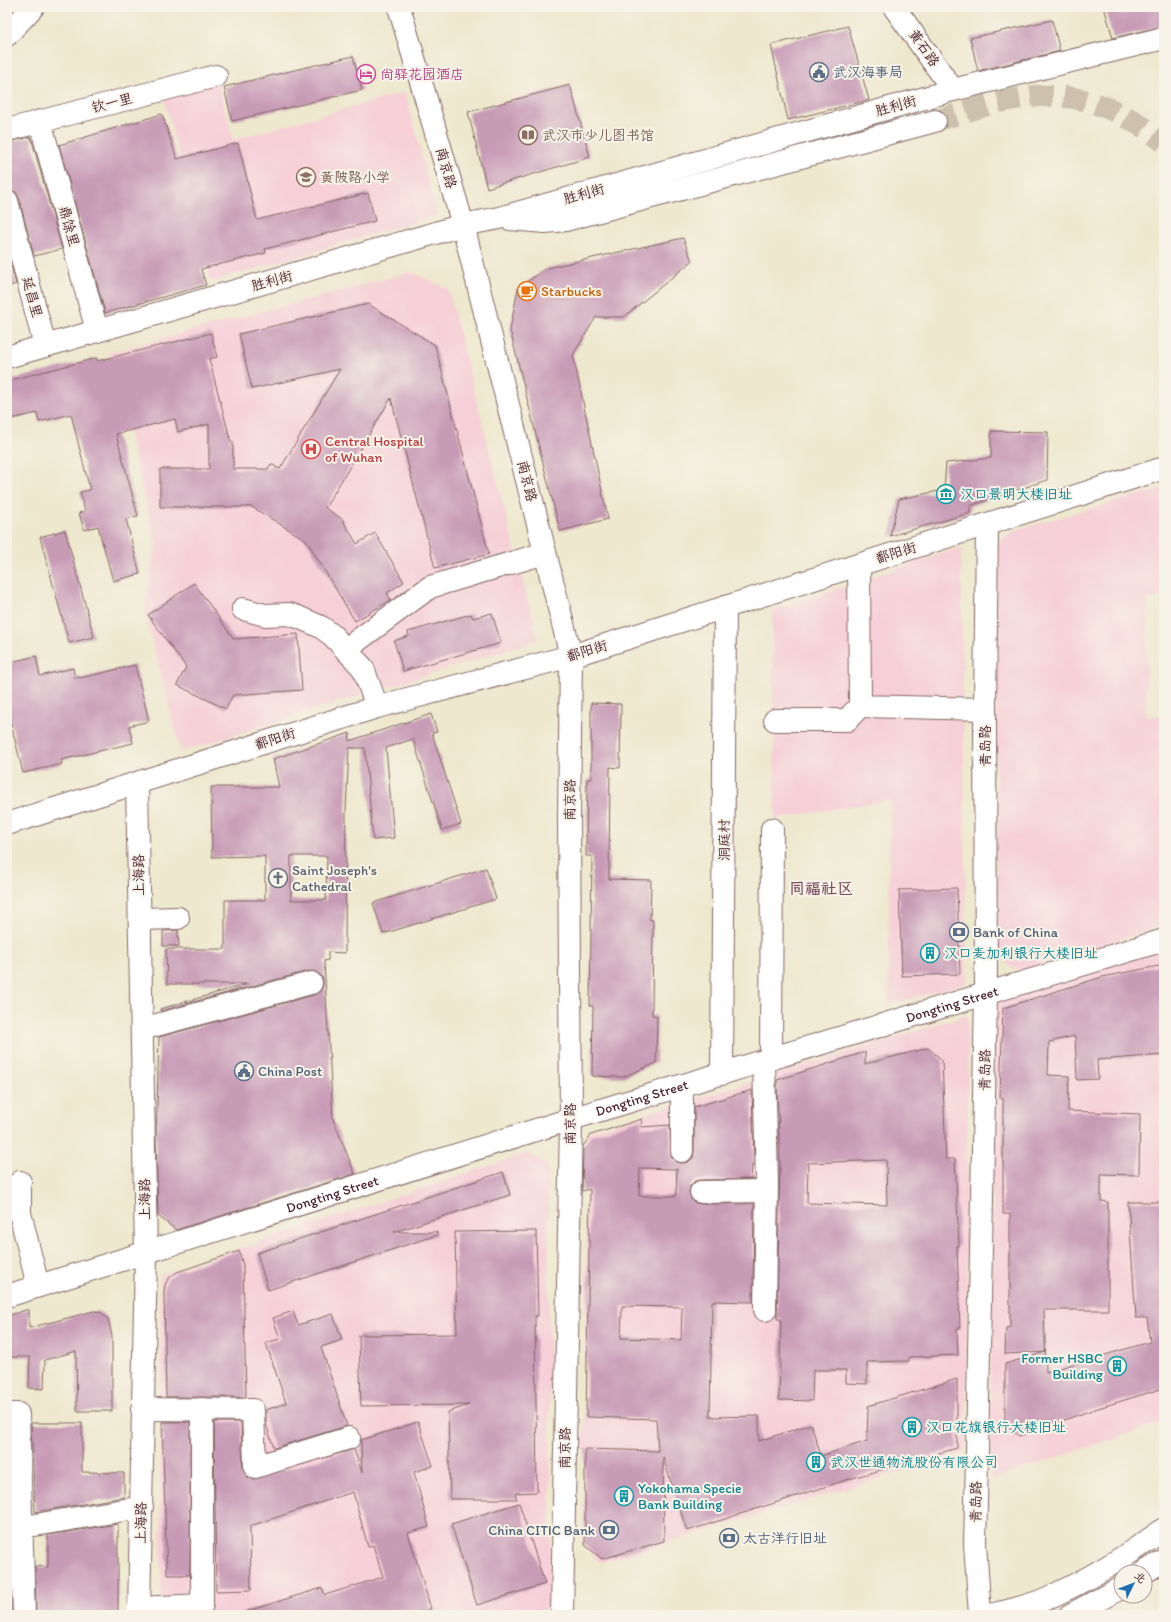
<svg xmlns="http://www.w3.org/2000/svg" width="1171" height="1622" font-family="Itim,'LXGW WenKai TC',sans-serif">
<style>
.built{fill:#f6cfd7}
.building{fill:#c79ab6;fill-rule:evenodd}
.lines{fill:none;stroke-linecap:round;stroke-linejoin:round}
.major-tunnel{stroke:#cdc0ad;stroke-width:22;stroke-dasharray:22 11;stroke-linecap:butt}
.minor-casing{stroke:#836564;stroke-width:24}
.major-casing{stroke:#836564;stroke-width:24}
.minor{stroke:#fff;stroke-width:22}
.major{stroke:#fff;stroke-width:22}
.labels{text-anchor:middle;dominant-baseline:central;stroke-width:4;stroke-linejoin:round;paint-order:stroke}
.street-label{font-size:14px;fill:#4a1f2b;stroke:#f7f3e8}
.service-label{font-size:14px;fill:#4e5e75;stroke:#f7f3e8;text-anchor:start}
.hotel-label{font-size:14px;fill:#b23c85;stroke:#f7f3e8;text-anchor:start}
.education-label{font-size:14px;fill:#785e54;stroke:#f7f3e8;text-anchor:start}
.food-label{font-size:14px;fill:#c56008;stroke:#f7f3e8;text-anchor:start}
.health-label{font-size:14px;fill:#be3a42;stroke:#f7f3e8;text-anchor:start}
.culture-label{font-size:14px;fill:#0d838f;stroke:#f7f3e8;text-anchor:start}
.worship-label{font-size:14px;fill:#5b616d;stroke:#f7f3e8;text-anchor:start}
.quarter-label{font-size:16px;font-weight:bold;fill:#764a5c;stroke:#f7f3e8}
</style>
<rect width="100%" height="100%" fill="#f7f3e8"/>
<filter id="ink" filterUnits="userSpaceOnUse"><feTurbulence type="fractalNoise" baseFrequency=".025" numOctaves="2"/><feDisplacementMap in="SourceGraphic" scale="8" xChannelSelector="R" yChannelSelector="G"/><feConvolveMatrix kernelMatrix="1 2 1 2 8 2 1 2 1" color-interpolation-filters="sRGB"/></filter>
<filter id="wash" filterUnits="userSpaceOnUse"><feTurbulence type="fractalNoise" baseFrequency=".012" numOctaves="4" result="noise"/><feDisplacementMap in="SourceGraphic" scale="16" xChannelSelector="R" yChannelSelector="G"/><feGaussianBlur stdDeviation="0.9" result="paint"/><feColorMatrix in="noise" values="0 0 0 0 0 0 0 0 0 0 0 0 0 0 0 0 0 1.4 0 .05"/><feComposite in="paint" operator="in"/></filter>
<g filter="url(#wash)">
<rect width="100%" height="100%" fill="#eee8ce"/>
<path class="built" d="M 216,76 L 233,140 L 405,92 L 437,215 L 211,282 L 162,90 Z
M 411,272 L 448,289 L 538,640 L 181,752 L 144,611 L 156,544 L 109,353 Z
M 1164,488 L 1164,597 L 1148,599 L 1146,716 L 1164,716 L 1164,925 L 1027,970 L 1012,968 L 997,952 L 995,548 L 1001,539 L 1015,530 Z
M 961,547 L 967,983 L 888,1005 L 890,800 L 775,819 L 772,611 Z
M 1164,947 L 1164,1422 L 990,1480 L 994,1000 Z
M 968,1015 L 966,1452 L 601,1563 L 583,1545 L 587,1132 Z
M 528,1153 L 548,1166 L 551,1586 L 549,1608 L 527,1615 L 161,1615 L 160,1275 Z"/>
<g id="blocks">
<path class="building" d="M 1104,7 L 1164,7 L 1164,26 L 1113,38 Z
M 1052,20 L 1060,51 L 978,71 L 970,38 Z
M 848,26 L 869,100 L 788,120 L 771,45 Z
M 353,56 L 362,90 L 232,121 L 224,87 Z
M 570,85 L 590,157 L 487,188 L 468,112 Z
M 162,114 L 177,159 L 238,143 L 257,220 L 368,193 L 375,221 L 265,249 L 266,253 L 201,269 L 206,285 L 105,313 L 59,145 Z
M 31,137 L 62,249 L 34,256 L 19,198 L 16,192 L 7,189 L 7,142 Z
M 683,238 L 692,261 L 624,317 L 596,317 L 573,355 L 608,519 L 560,531 L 510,330 L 518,288 L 547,268 Z
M 7,250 L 16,284 L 7,287 Z
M 368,304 L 435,345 L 489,554 L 435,568 L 391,398 L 325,508 L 342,519 L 357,544 L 375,533 L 404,582 L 387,593 L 391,600 L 355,621 L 306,540 L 252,507 L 160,507 L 160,469 L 209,469 L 209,424 L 178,432 L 175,419 L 116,434 L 138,516 L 126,519 L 140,574 L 113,581 L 98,526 L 84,530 L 79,513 L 85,511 L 80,492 L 90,490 L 71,414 L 39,422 L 37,413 L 7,420 L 7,381 L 97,358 L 97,361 L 211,333 L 217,357 L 209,359 L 231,442 L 233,442 L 233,469 L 268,469 L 271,464 L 280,469 L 340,369 L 252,389 L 239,334 Z
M 991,431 L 1048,432 L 1047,480 L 970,506 L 970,513 L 890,536 L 899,499 L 944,490 L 946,463 L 991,458 Z
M 65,530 L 94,637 L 69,643 L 40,537 Z
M 194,583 L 234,639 L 298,634 L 302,690 L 233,695 L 226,709 L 177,685 L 186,667 L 148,615 Z
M 492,613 L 501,643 L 403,671 L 394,641 L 409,636 L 408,632 L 471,614 L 473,618 Z
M 36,656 L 40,676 L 73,668 L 75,678 L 80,677 L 81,678 L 135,665 L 149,721 L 129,726 L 133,743 L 61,760 L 62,764 L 23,773 L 7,707 L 7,663 Z
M 591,703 L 621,704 L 620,768 L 610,767 L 609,879 L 651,880 L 650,920 L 653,920 L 652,1015 L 657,1016 L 656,1063 L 623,1077 L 592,1076 L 593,1006 L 590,1006 L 592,856 L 586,856 L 587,779 L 591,779 Z
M 431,714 L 437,732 L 432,733 L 461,824 L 442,830 L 413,739 L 386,748 L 394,838 L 373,840 L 365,748 L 349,748 L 346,810 L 345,953 L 328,952 L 328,960 L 324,961 L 333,1119 L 355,1174 L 176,1230 L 158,1216 L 156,1138 L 159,1037 L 314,995 L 320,991 L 323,986 L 323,979 L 319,974 L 314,971 L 308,971 L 160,1011 L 160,1009 L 248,984 L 167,984 L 166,949 L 225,949 L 225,900 L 265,900 L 265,856 L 212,857 L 211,787 L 279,787 L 273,759 L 350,733 L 349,741 ZM 291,856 L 327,856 L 326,900 L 291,900 Z
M 486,868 L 496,899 L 383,934 L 373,903 Z
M 957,888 L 960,974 L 902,976 L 899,890 Z
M 178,930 L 179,946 L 163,946 L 163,931 Z
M 1164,965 L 1164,1055 L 1097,1060 L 1098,1079 L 1077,1080 L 1075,1036 L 1049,1042 L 1048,1075 L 1069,1076 L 1068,1111 L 1140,1114 L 1139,1175 L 1101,1174 L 1101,1201 L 1108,1202 L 1108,1310 L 1044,1310 L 1046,1372 L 1150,1342 L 1147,1318 L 1136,1318 L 1128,1202 L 1164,1202 L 1164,1388 L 1095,1409 L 1019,1436 L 1005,1423 L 1005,1364 L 1045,1352 L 1005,1354 L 1006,1328 L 1010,1327 L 1010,1214 L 1003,1214 L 1003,1098 L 1000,1098 L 1003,1008 L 1102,977 Z
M 928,1048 L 942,1060 L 946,1159 L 955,1159 L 959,1246 L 957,1246 L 960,1329 L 957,1329 L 958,1355 L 909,1357 L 909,1361 L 867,1362 L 867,1384 L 846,1383 L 846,1370 L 813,1370 L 812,1401 L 779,1400 L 781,1319 L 777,1319 L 780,1164 L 777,1080 L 865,1052 L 865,1064 ZM 886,1160 L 887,1205 L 807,1203 L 808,1163 Z
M 752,1090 L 754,1165 L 752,1165 L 751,1179 L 700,1180 L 695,1181 L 690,1186 L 689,1192 L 691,1199 L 695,1203 L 701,1204 L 754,1204 L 753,1302 L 712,1301 L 710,1417 L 759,1416 L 759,1441 L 811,1424 L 821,1456 L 867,1441 L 868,1406 L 957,1379 L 957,1448 L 856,1477 L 687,1531 L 663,1457 L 664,1541 L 602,1559 L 585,1545 L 585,1449 L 658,1451 L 656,1419 L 586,1417 L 590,1189 L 582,1191 L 583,1146 L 591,1135 L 642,1119 L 641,1127 L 670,1125 L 671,1157 L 676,1162 L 682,1163 L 688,1162 L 693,1158 L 694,1151 L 694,1107 ZM 640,1168 L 677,1169 L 676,1196 L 639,1196 ZM 622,1306 L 682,1307 L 681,1340 L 621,1338 Z
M 503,1172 L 510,1195 L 394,1232 L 437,1232 L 437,1235 L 268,1290 L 257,1253 Z
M 536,1231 L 538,1316 L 535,1316 L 537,1492 L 515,1493 L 517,1499 L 450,1499 L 448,1412 L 469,1405 L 361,1406 L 359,1335 L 457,1334 L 455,1232 Z
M 239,1251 L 243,1265 L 246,1397 L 166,1397 L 164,1291 L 165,1285 L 168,1279 L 177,1272 Z
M 29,1309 L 29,1328 L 94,1311 L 100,1312 L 108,1319 L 112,1336 L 112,1411 L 77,1411 L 76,1351 L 45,1360 L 44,1389 L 29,1388 L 30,1357 L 7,1357 L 7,1316 Z
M 293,1311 L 298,1325 L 333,1314 L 342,1340 L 321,1347 L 347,1426 L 274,1448 L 266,1424 L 266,1410 L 286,1403 L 266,1343 L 280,1339 L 273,1318 Z
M 162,1422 L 190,1422 L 190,1575 L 167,1575 Z
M 214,1422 L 241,1422 L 243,1468 L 248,1477 L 253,1479 L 354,1449 L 362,1473 L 361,1440 L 418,1422 L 433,1466 L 414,1472 L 429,1527 L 408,1533 L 431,1609 L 410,1615 L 244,1615 L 244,1612 L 322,1588 L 325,1595 L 383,1577 L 373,1545 L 368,1547 L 353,1492 L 250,1526 L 251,1590 L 216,1591 Z
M 31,1423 L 82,1423 L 82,1472 L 124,1473 L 124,1497 L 35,1512 Z
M 519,1503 L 545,1584 L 477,1605 L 451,1524 Z
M 118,1524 L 118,1615 L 36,1615 L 35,1566 L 48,1567 L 48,1535 Z
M 7,1545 L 9,1545 L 11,1615 L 7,1615 Z"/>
</g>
</g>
<g filter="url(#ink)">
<use href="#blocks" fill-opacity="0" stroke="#836564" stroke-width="1"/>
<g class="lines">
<path class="major-tunnel" d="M 935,121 C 968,111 1004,98 1039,96 C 1086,93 1128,114 1164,142"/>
<g class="minor-casing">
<g id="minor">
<path d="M 399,7 L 463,225 L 571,656 L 569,821 L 571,1119 L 562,1615"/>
<path d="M 894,7 L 953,90"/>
<path d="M 7,35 L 33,7"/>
<path d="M 40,121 L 97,331"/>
<path d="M 7,130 L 216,76"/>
<path d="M 7,201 L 45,346"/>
<path d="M 510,219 L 545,222 L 566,220 L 935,121"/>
<path d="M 7,357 L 463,225 L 499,218 L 953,90 L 1164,38"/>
<path d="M 859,565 L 860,706 L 985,709"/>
<path d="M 243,609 L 265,615 L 289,614 L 298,617 L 321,627 L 332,635 L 363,668 L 377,707"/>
<path d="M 346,649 L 430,587 L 545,553"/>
<path d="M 775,720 L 847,720 L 860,706"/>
<path d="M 137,783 L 146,1252 L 139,1615"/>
<path d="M 7,824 L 377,707 L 571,656 L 1164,468"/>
<path d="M 140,919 L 178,918"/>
<path d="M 142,1029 L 311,983"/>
<path d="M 771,1059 L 772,829"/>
<path d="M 764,1061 L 767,1184 L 765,1310"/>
<path d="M 722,1074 L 725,607"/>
<path d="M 682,1151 L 682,1086"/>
<path d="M 20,1182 L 20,1213 L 38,1286"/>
<path d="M 701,1192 L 766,1191"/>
<path id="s1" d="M 7,1296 L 571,1119 L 1164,940"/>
<path d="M 142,1409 L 253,1410 L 255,1467 L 349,1438"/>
<path d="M 7,1414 L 18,1414 L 24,1615"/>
<path d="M 7,1533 L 23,1527 L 142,1507"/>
<path d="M 139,1608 L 202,1605 L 202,1409"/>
<path d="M 980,1615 L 975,1544 L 976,1504 L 986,994 L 985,709 L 987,525"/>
</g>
</g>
<g class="major-casing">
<path id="major" d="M 1145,1572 L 1164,1560
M 990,1615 C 1007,1611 1026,1607 1043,1600 C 1085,1582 1127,1556 1164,1529
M 1070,1615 L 1121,1588"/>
</g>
<use href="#minor" class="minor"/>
<use href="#major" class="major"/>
</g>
</g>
<defs>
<g id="civic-ring" transform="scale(1)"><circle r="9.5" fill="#f7f3e8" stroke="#5c6f8a" stroke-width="1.5"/><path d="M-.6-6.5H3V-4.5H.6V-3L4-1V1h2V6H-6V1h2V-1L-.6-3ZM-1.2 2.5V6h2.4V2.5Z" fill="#5c6f8a"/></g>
<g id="hotel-ring" transform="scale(1)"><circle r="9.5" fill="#f7f3e8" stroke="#d1479c" stroke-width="1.5"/><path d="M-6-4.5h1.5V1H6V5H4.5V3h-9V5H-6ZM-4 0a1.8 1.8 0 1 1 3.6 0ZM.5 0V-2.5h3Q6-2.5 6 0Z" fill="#d1479c"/></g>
<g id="library-ring" transform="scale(1)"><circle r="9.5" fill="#f7f3e8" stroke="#8d6e63" stroke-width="1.5"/><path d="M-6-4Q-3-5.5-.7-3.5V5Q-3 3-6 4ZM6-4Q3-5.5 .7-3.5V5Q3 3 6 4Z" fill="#8d6e63"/></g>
<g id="school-ring" transform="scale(1)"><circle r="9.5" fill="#f7f3e8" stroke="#8d6e63" stroke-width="1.5"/><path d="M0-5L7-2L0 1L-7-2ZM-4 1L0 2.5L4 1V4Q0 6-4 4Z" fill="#8d6e63"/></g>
<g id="cafe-ring" transform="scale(1)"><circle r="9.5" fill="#f7f3e8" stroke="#e8710a" stroke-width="1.5"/><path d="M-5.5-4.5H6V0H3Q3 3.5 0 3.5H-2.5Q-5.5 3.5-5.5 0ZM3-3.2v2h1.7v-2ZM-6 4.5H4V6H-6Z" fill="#e8710a"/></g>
<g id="hospital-ring" transform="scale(1)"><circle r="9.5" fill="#f7f3e8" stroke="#e0444e" stroke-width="1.5"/><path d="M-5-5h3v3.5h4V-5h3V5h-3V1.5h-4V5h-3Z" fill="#e0444e"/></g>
<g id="museum-ring" transform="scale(1)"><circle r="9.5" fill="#f7f3e8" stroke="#0f9aa8" stroke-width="1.5"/><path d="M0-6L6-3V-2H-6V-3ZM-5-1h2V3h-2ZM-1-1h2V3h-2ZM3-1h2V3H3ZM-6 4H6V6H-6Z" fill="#0f9aa8"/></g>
<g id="church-ring" transform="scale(1)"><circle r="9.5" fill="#f7f3e8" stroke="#6b7280" stroke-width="1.5"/><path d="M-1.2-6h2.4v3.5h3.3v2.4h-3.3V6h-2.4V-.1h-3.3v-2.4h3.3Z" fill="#6b7280"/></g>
<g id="bank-ring" transform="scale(1)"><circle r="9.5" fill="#f7f3e8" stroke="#5c6f8a" stroke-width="1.5"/><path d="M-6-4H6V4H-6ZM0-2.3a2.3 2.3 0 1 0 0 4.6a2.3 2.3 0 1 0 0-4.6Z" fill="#5c6f8a"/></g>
<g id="building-ring" transform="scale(1)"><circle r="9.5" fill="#f7f3e8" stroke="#0f9aa8" stroke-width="1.5"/><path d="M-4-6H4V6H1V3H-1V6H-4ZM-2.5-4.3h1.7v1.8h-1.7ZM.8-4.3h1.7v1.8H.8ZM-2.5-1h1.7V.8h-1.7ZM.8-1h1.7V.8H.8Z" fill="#0f9aa8"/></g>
</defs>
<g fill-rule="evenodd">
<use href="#civic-ring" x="819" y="72"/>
<use href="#hotel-ring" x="366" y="74"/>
<use href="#library-ring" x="528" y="135"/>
<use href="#school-ring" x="306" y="177"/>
<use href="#cafe-ring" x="527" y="291"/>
<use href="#hospital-ring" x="311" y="449"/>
<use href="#museum-ring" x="946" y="494"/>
<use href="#church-ring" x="278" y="878"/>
<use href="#bank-ring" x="959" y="932"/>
<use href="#building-ring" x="930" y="953"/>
<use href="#civic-ring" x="244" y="1071"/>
<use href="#building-ring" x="1117" y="1366"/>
<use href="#building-ring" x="912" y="1427"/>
<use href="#building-ring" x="816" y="1462"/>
<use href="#building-ring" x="624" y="1496"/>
<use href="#bank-ring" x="609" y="1530"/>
<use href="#bank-ring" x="729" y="1538"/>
</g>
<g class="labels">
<g class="street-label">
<text transform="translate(924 48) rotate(55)">黄石路</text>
<text transform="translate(112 103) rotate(-14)">钦一里</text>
<text transform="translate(896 106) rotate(-16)">胜利街</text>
<text transform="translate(446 168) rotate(74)">南京路</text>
<text transform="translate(584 194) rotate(-16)">胜利街</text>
<text transform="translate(69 226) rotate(75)">鼎馀里</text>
<text transform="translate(272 281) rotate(-16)">胜利街</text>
<text transform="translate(32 297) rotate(75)">延昌里</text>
<text transform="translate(527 481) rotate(76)">南京路</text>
<text transform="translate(896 553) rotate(-17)">鄱阳街</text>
<text transform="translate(587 651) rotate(-17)">鄱阳街</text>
<text transform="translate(275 739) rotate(-18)">鄱阳街</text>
<text transform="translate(985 746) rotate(-90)">青岛路</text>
<text transform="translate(570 800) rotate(-89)">南京路</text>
<text transform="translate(724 840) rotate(-90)">洞庭村</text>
<text transform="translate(139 875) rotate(-91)">上海路</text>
<text stroke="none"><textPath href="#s1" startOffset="989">Dongting Street</textPath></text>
<text transform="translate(985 1070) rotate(-89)">青岛路</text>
<text stroke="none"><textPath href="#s1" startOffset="665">Dongting Street</textPath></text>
<text transform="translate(570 1124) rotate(-90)">南京路</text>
<text stroke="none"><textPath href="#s1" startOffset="341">Dongting Street</textPath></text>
<text transform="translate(145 1199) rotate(-91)">上海路</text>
<text transform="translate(565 1448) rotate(-89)">南京路</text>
<text transform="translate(976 1502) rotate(-89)">青岛路</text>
<text transform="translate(141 1523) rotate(-89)">上海路</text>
</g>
<g class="service-label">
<text x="833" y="72">武汉海事局</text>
<text x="973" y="932">Bank of China</text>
<text x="258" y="1071">China Post</text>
<text x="595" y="1530" text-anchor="end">China CITIC Bank</text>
<text x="743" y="1538">太古洋行旧址</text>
</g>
<g class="hotel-label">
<text x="380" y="74">尚驿花园酒店</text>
</g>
<g class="education-label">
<text x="542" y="135">武汉市少儿图书馆</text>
<text x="320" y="177">黄陂路小学</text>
</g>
<g class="food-label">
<text x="541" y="291">Starbucks</text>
</g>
<g class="health-label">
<text x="325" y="441">Central Hospital<tspan x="325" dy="16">of Wuhan</tspan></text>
</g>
<g class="culture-label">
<text x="960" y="494">汉口景明大楼旧址</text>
<text x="944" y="953">汉口麦加利银行大楼旧址</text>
<text x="1103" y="1358" text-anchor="end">Former HSBC<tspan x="1103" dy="16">Building</tspan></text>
<text x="926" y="1427">汉口花旗银行大楼旧址</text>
<text x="830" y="1462">武汉世通物流股份有限公司</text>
<text x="638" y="1488">Yokohama Specie<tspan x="638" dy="16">Bank Building</tspan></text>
</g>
<g class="worship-label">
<text x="292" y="870">Saint Joseph's<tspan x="292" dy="16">Cathedral</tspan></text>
</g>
<g class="quarter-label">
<text x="821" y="888">同福社区</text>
</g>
</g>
<rect width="1171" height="1622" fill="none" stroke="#f7f3e8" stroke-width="24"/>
<g transform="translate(1133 1584) rotate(47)"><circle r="19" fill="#f7f3e8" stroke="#b29e9c"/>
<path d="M0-3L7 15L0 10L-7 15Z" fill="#1f6fb2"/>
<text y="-6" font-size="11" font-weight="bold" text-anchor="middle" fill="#4a1f2b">北</text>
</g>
</svg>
